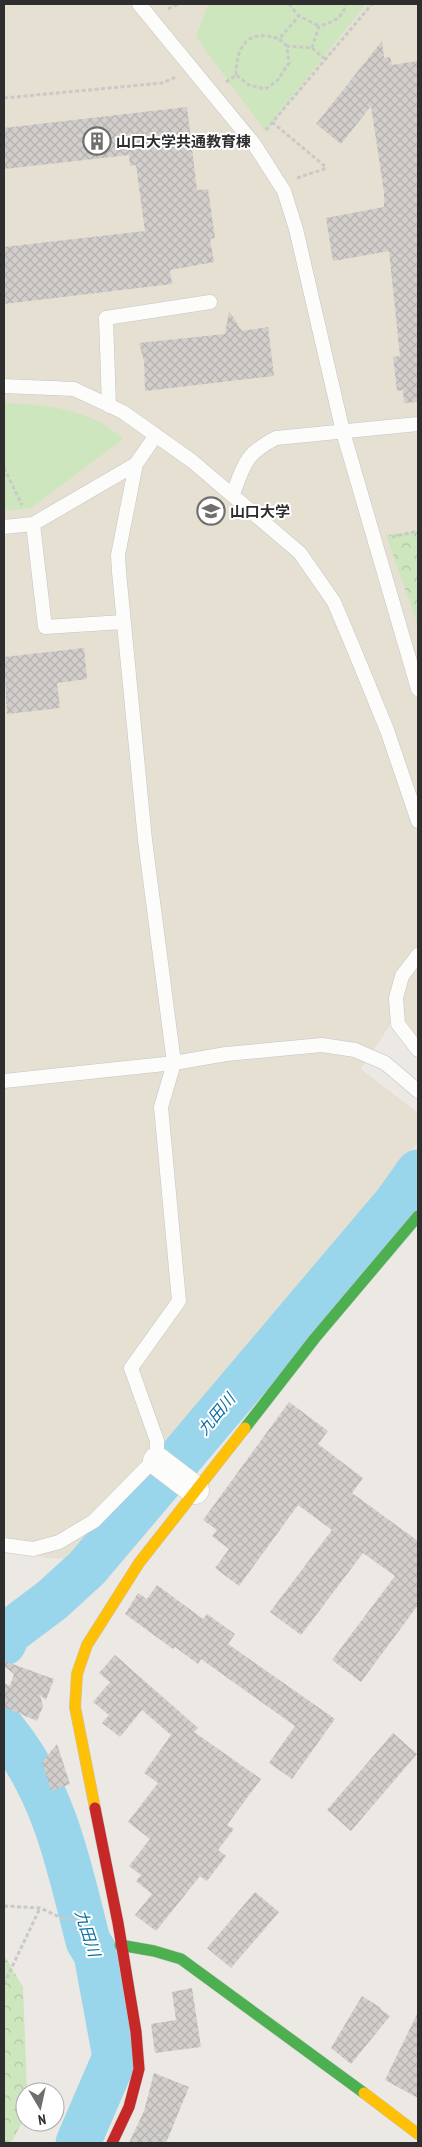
<svg xmlns="http://www.w3.org/2000/svg" width="422" height="2147" font-family="'PT Sans Narrow','Noto Sans JP',sans-serif">
<style>
.education{fill:#e6e0d3}
.grass{fill:#cee6be}
.forest{fill:url(#forest-crowns)}
.lines{fill:none;stroke-linecap:round;stroke-linejoin:round}
.river{stroke:#99d6ec;stroke-width:45}
.building{fill:url(#building-cross-hatch)}
.lane-casing{stroke:#c5c4c5;stroke-width:15}
.street-casing{stroke:#c5c4c5;stroke-width:29}
.fast-casing{stroke:#c5c4c5;stroke-width:12}
.slow-casing{stroke:#c5c4c5;stroke-width:12}
.jam-casing{stroke:#c5c4c5;stroke-width:12}
.path{stroke:#c9c9c8;stroke-width:3;stroke-dasharray:4 2.5;stroke-linecap:butt}
.lane{stroke:#fcfcfb;stroke-width:14}
.street{stroke:#fcfcfb;stroke-width:28}
.fast{stroke:#4caf50;stroke-width:11}
.slow{stroke:#ffc107;stroke-width:11}
.jam{stroke:#c62828;stroke-width:11}
.labels{text-anchor:middle;dominant-baseline:central;stroke-width:4;stroke-linejoin:round;paint-order:stroke}
.poi-label{font-size:15px;font-weight:bold;fill:#2e2e2e;stroke:#fff;text-anchor:start}
.water-label{font-size:16px;font-style:italic;fill:#0d6fa3;stroke:#fff}
</style>
<defs>
<pattern id="forest-crowns" width="20" height="18" patternUnits="userSpaceOnUse" patternTransform="scale(1.25)"><rect width="20" height="18" fill="#cee6be"/><path d="M2 6a3 3 0 1 1 6 0M12 15a3 3 0 1 1 6 0" fill="none" stroke="#b1c6a4"/></pattern>
<pattern id="building-cross-hatch" width="8" height="8" patternUnits="userSpaceOnUse" patternTransform="scale(1.25)"><rect width="8" height="8" fill="#d1cecb"/><path d="M0 0l8 8M0 8l8-8" fill="none" stroke="#b4b1af"/></pattern>
</defs>
<rect width="100%" height="100%" fill="#ece8e4"/>
<path class="education" d="M 4,4 L 418,4 L 418,1041 L 394,1019 L 361,1069 L 418,1113 L 418,1143 L 339,1239 L 194,1426 L 71,1559 L 47,1558 L 4,1550 Z"/>
<path class="grass" d="M 208,4 L 366,4 L 265,131 L 196,37 Z
M 4,403 C 45,404 92,409 123,439 L 31,508 L 4,511 Z"/>
<path class="forest" d="M 418,531 L 418,626 L 386,535 Z
M 4,1955 L 23,1987 L 27,2092 L 25,2117 L 11,2143 L 4,2143 Z"/>
<g class="lines">
<path class="river" d="M 4,1643 L 8,1633 L 52,1600 L 87,1568 L 396,1203 L 418,1172
M 4,1730 C 55,1792 69,1866 88,1941 L 96,1954 L 115,2057 L 78,2143"/>
</g>
<path class="building" d="M 382,41 L 384,58 L 390,57 L 392,65 L 418,61 L 418,402 L 404,403 L 403,390 L 397,391 L 393,357 L 400,356 L 389,251 L 333,261 L 326,218 L 384,207 L 384,192 L 371,106 L 341,144 L 316,124 Z
M 187,107 L 197,190 L 208,189 L 215,238 L 210,239 L 214,262 L 170,270 L 172,284 L 4,304 L 4,247 L 145,231 L 136,165 L 130,166 L 129,155 L 4,169 L 4,128 Z
M 229,311 L 242,331 L 268,327 L 274,376 L 145,391 L 144,361 L 139,343 L 225,334 Z
M 84,648 L 87,679 L 57,683 L 60,708 L 7,714 L 4,657 Z
M 289,1402 L 328,1431 L 318,1444 L 363,1478 L 352,1493 L 418,1541 L 418,1605 L 361,1682 L 332,1660 L 395,1576 L 363,1553 L 301,1635 L 270,1612 L 332,1530 L 298,1505 L 239,1586 L 215,1568 L 229,1549 L 212,1536 L 217,1530 L 203,1520 Z
M 157,1585 L 203,1619 L 207,1614 L 235,1634 L 228,1644 L 335,1719 L 292,1779 L 269,1763 L 295,1726 L 201,1659 L 198,1664 L 175,1647 L 173,1649 L 125,1614 L 138,1593 L 147,1599 Z
M 115,1655 L 198,1728 L 194,1732 L 261,1779 L 227,1825 L 234,1829 L 218,1850 L 226,1856 L 207,1881 L 200,1876 L 156,1931 L 135,1915 L 152,1894 L 136,1881 L 141,1875 L 129,1866 L 150,1839 L 128,1822 L 158,1783 L 144,1773 L 171,1735 L 142,1710 L 120,1737 L 102,1723 L 109,1715 L 93,1702 L 110,1682 L 99,1673 Z
M 4,1661 L 54,1679 L 46,1700 L 40,1695 L 43,1706 L 37,1721 L 4,1707 L 4,1683 L 10,1686 L 14,1674 L 4,1666 Z
M 393,1733 L 417,1754 L 351,1831 L 327,1810 Z
M 57,1744 L 70,1784 L 51,1791 L 42,1762 Z
M 255,1892 L 279,1912 L 231,1968 L 207,1948 Z
M 192,1988 L 201,2047 L 155,2053 L 151,2024 L 176,2020 L 172,1992 Z
M 362,1996 L 381,2008 L 380,2009 L 390,2016 L 351,2064 L 331,2048 Z
M 418,2012 L 418,2098 L 385,2080 Z
M 154,2073 L 189,2087 L 166,2143 L 129,2143 L 144,2111 Z"/>
<g class="lines">
<g class="lane-casing">
<path id="lane" d="M 139,4 L 254,144 L 284,191 L 296,229 L 343,432 L 418,689
M 4,386 L 74,389 L 123,412 L 192,461 L 300,553 L 334,602 L 353,647 L 387,730 L 418,821
M 109,406 L 106,318 L 210,302
M 233,494 C 244,464 246,453 276,438 L 418,424
M 4,527 L 33,524
M 123,622 L 45,627 L 33,524 L 136,464
M 418,955 L 402,976 L 396,998 L 398,1024 L 418,1050
M 4,1081 L 174,1063 L 226,1054 L 322,1045 L 355,1050 L 385,1063 L 418,1091
M 4,1545 L 33,1549 L 59,1542 L 94,1521 L 146,1468 L 157,1461 L 157,1441 L 131,1368 L 179,1301 L 161,1107 L 174,1063 L 145,840 L 119,572 L 118,555 L 136,464 L 156,435"/>
</g>
<g class="street-casing">
<path id="street" d="M 157,1461 L 195,1490"/>
</g>
<g class="fast-casing">
<path id="fast" d="M 245,1428 L 315,1338 L 418,1216
M 120,1945 L 154,1951 L 181,1959 L 364,2093"/>
</g>
<g class="slow-casing">
<path id="slow" d="M 95,1808 L 75,1707 L 77,1674 L 87,1645 L 139,1563 L 245,1428
M 364,2093 L 418,2134"/>
</g>
<g class="jam-casing">
<path id="jam" d="M 95,1808 L 118,1923 L 136,2032 L 139,2069 L 129,2107 L 112,2143"/>
</g>
<path class="path" d="M 289,4 L 299,16 L 319,26
M 168,9 L 178,4
M 287,46 L 279,39 L 299,16
M 312,48 L 319,26 C 332,23 343,18 346,4
M 236,75 C 236,45 249,28 279,39
M 226,82 L 236,75 L 249,85 L 265,89 L 277,81 L 289,63 L 287,46 L 312,48 L 325,59
M 4,98 L 162,83 L 176,77
M 272,122 L 327,168
M 266,130 L 372,4
M 297,178 L 327,168
M 4,468 L 22,505
M 392,537 L 418,531
M 4,1906 L 40,1908 L 64,1919 L 91,1921
M 4,1984 L 40,1908"/>
<use href="#lane" class="lane"/>
<use href="#street" class="street"/>
<use href="#fast" class="fast"/>
<use href="#slow" class="slow"/>
<use href="#jam" class="jam"/>
</g>
<defs>
<g id="building-ring" transform="scale(1.4375)"><circle r="9.5" fill="#fff" stroke="#706f6e" stroke-width="1.5"/><path d="M-4-6H4V6H1V3H-1V6H-4ZM-2.5-4.3h1.7v1.8h-1.7ZM.8-4.3h1.7v1.8H.8ZM-2.5-1h1.7V.8h-1.7ZM.8-1h1.7V.8H.8Z" fill="#706f6e"/></g>
<g id="university-ring" transform="scale(1.4375)"><circle r="9.5" fill="#fff" stroke="#706f6e" stroke-width="1.5"/><path d="M0-5L7-2L0 1L-7-2ZM-4 1L0 2.5L4 1V4Q0 6-4 4Z" fill="#706f6e"/></g>
</defs>
<g fill-rule="evenodd">
<use href="#building-ring" x="97" y="141"/>
<use href="#university-ring" x="211" y="511"/>
</g>
<g class="labels">
<g class="poi-label">
<text x="116" y="141">山口大学共通教育棟</text>
<text x="230" y="511">山口大学</text>
</g>
<g class="water-label">
<text transform="translate(216 1414) rotate(-50)">九田川</text>
<text transform="translate(88 1933) rotate(72)">九田川</text>
</g>
</g>
<rect width="422" height="2147" fill="none" stroke="#2e2e2e" stroke-width="10"/>
<g transform="translate(40 2107) rotate(171)"><circle r="24" fill="#ffffff" stroke="#ababab"/>
<path d="M0-4L9 19L0 12L-9 19Z" fill="#706f6e"/>
<text y="-8" font-size="14" font-weight="bold" text-anchor="middle" fill="#2e2e2e">N</text>
</g>
</svg>
